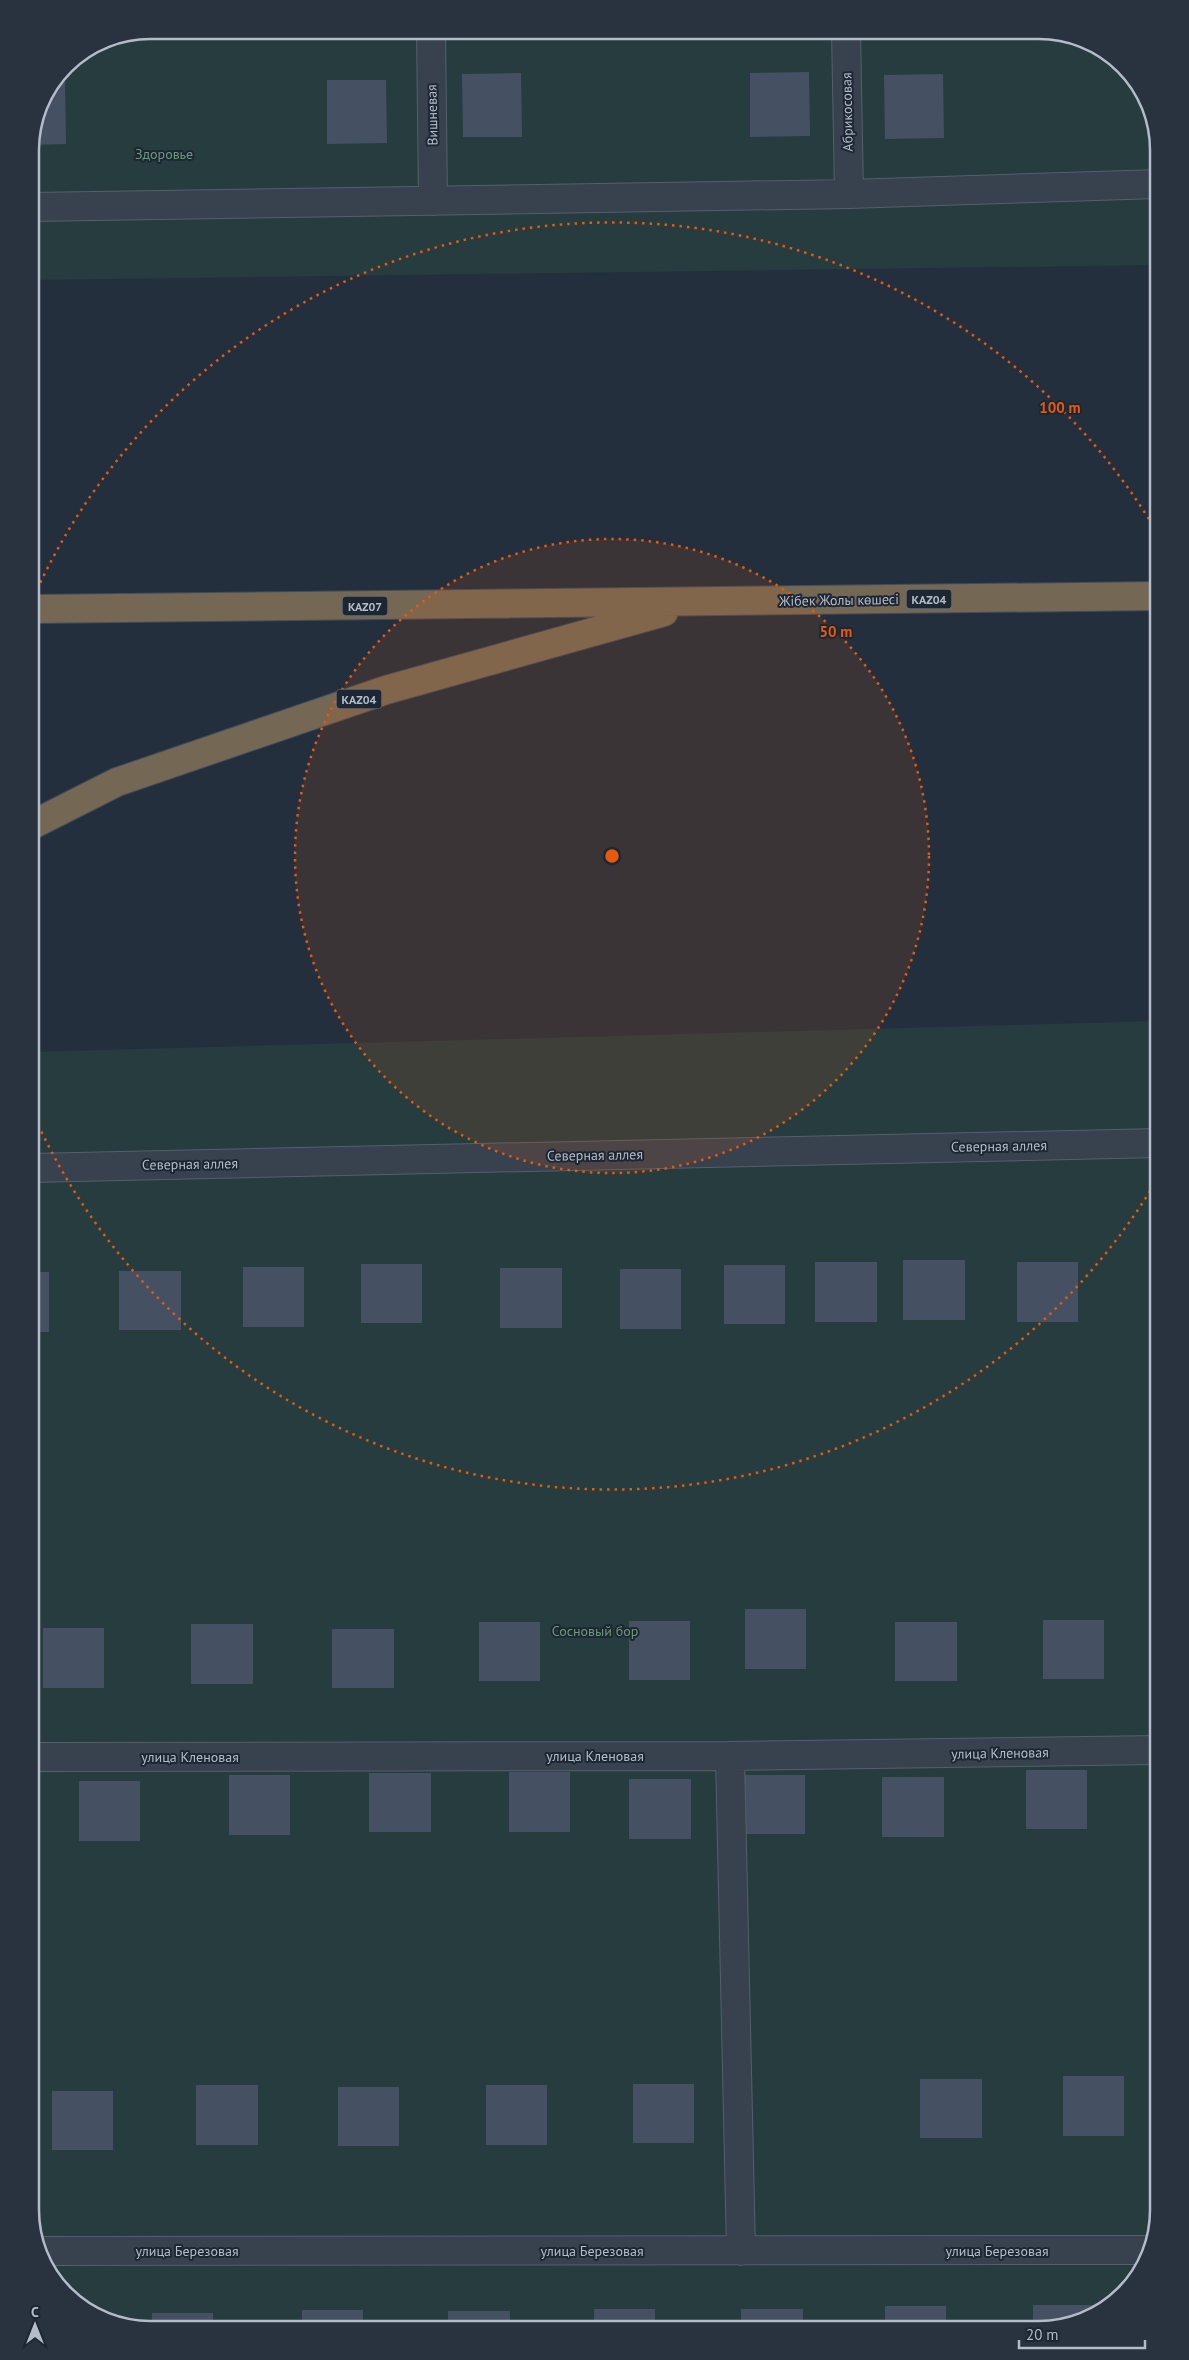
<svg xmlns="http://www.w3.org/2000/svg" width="1189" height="2360" font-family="'PT Sans',sans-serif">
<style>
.green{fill:#263c3f}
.building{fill:#455162}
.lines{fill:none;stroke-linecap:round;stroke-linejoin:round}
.minor-casing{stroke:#565f6c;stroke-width:30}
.highway-casing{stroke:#434c59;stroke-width:30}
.minor{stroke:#38414e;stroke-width:28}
.highway{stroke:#746855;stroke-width:28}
.ring{fill:none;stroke:#e8590c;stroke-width:2.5;stroke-dasharray:2.5 5}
.labels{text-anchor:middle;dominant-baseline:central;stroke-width:4;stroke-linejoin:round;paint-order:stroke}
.shield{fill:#1d2633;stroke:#878f9c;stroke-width:1}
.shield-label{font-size:12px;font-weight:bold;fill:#b4bcc9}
.street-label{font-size:14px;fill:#b4bcc9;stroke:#1d2633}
.park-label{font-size:14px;fill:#6b9a76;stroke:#1d2633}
.rim{fill:none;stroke:#b4bcc9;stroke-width:2.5}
.centre{fill:#e8590c;stroke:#1d2633;stroke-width:2.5}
.ring-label{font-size:15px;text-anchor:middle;font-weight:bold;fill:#e8590c;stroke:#1d2633;stroke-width:4;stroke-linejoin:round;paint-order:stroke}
</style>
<rect width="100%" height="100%" fill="#242f3e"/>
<path class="green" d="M 150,30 L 1047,30 L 1112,55 L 1150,104 L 1159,150 L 1159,265 L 30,280 L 30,142 L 39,104 L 65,65 L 104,39 Z
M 1159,1021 L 1159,2210 L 1139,2277 L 1085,2321 L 1039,2330 L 142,2330 L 77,2305 L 39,2256 L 30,2210 L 30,1052 Z"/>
<path class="building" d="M 809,72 L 810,136 L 750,137 L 750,73 Z
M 521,73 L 522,137 L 463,137 L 462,74 Z
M 943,74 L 944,138 L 885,139 L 884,75 Z
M 327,80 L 386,80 L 387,143 L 327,144 Z
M 54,81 L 65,81 L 66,144 L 30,145 L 39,104 Z
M 903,1260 L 965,1260 L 965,1320 L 903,1320 Z
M 815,1262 L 877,1262 L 877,1322 L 815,1322 Z
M 1017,1262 L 1078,1262 L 1078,1322 L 1017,1322 Z
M 361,1264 L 422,1264 L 422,1323 L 361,1323 Z
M 724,1265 L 785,1265 L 785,1324 L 724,1324 Z
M 243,1267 L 304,1267 L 304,1327 L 243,1327 Z
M 500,1268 L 562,1268 L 562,1328 L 500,1328 Z
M 620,1269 L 681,1269 L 681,1329 L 620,1329 Z
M 119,1271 L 181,1271 L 181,1330 L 119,1330 Z
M 30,1272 L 49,1272 L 49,1332 L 30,1332 Z
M 745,1609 L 806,1609 L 806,1669 L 745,1669 Z
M 1043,1620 L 1104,1620 L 1104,1679 L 1043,1679 Z
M 629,1621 L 690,1621 L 690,1680 L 629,1680 Z
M 479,1622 L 540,1622 L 540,1681 L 479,1681 Z
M 895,1622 L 957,1622 L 957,1681 L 895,1681 Z
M 191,1624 L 253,1624 L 253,1684 L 191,1684 Z
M 43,1628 L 104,1628 L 104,1688 L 43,1688 Z
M 332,1629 L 394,1629 L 394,1688 L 332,1688 Z
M 1026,1770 L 1087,1770 L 1087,1829 L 1026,1829 Z
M 509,1772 L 570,1772 L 570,1832 L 509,1832 Z
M 369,1773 L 431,1773 L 431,1832 L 369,1832 Z
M 229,1775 L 290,1775 L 290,1835 L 229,1835 Z
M 743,1775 L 805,1775 L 805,1834 L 743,1834 Z
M 882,1777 L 944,1777 L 944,1837 L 882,1837 Z
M 629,1779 L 691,1779 L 691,1839 L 629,1839 Z
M 79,1781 L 140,1781 L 140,1841 L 79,1841 Z
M 1063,2076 L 1124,2076 L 1124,2136 L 1063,2136 Z
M 920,2079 L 982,2079 L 982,2138 L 920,2138 Z
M 633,2084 L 694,2084 L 694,2143 L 633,2143 Z
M 196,2085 L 258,2085 L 258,2145 L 196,2145 Z
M 486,2085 L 547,2085 L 547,2145 L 486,2145 Z
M 338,2087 L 399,2087 L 399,2146 L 338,2146 Z
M 52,2091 L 113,2091 L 113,2150 L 52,2150 Z
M 1033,2305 L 1094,2305 L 1094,2313 L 1085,2321 L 1033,2330 Z
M 885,2306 L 946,2306 L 946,2330 L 885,2330 Z
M 594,2309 L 655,2309 L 655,2330 L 594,2330 Z
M 741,2309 L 803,2309 L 803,2330 L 741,2330 Z
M 302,2310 L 363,2310 L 363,2330 L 302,2330 Z
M 448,2311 L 510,2311 L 510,2330 L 448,2330 Z
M 152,2313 L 213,2313 L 213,2330 L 152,2330 Z"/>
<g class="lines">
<g class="minor-casing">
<path id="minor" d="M 431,30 L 433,201
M 846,30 L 849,194
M 30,207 L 849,194 L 1159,184
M 30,1168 L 1159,1143
M 730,1756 L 741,2251
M 30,1757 L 730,1756 L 1159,1750
M 38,2251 L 1147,2250"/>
</g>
<g class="highway-casing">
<path id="highway" d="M 30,609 L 1159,596
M 30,826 L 117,782 L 386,690 L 664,612"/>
</g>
<use href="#minor" class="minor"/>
<use href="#highway" class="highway"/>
</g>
<circle cx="612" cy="856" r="317" fill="#e8590c" fill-opacity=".12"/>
<g class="ring">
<circle cx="612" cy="856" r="317"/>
<path d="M1158 1178A634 634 0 0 1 31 1109M31 603A634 634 0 0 1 1158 534"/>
</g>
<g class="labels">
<g class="shield">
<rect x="906.5" y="589.5" width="45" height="19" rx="4"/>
<rect x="342.5" y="596.5" width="45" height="19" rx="4"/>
<rect x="336.5" y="689.5" width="45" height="19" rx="4"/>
</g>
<g class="shield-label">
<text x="929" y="599">KАZ04</text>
<text x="365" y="606">KAZ07</text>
<text x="359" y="699">KАZ04</text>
</g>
<g class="street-label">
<text transform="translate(847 112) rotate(-91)">Абрикосовая</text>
<text transform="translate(432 115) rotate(-91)">Вишневая</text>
<text transform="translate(839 600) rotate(-1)">Жібек Жолы көшесі</text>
<text transform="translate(999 1146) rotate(-1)">Северная аллея</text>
<text transform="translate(595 1155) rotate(-1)">Северная аллея</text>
<text transform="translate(190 1164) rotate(-1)">Северная аллея</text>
<text transform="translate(1000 1753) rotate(-1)">улица Кленовая</text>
<text x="595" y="1756">улица Кленовая</text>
<text x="190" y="1757">улица Кленовая</text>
<text x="187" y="2251">улица Березовая</text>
<text x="592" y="2251">улица Березовая</text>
<text x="997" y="2251">улица Березовая</text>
</g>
<g class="park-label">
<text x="164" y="154">Здоровье</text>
<text x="595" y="1631">Сосновый бор</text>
</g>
</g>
<path d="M0 0H1189V2360H0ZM150 39H1039A111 111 0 0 1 1150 150V2210A111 111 0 0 1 1039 2321H150A111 111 0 0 1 39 2210V150A111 111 0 0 1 150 39Z" fill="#29323f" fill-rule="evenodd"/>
<path class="rim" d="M150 39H1039A111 111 0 0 1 1150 150V2210A111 111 0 0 1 1039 2321H150A111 111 0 0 1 39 2210V150A111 111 0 0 1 150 39Z"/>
<circle cx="612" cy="856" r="8" class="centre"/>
<g class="ring-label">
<text x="1060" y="413">100 m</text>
<text x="836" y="637">50 m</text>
</g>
<g transform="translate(35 2325)" stroke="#1d2633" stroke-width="4" paint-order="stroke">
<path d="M0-4L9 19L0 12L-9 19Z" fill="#b4bcc9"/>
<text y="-8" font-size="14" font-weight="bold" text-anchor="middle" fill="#b4bcc9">С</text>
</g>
<path d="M1019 2340v8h126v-8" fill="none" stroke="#b4bcc9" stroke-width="2.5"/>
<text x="1026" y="2340" font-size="15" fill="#b4bcc9" stroke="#1d2633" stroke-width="4" paint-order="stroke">20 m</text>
</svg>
